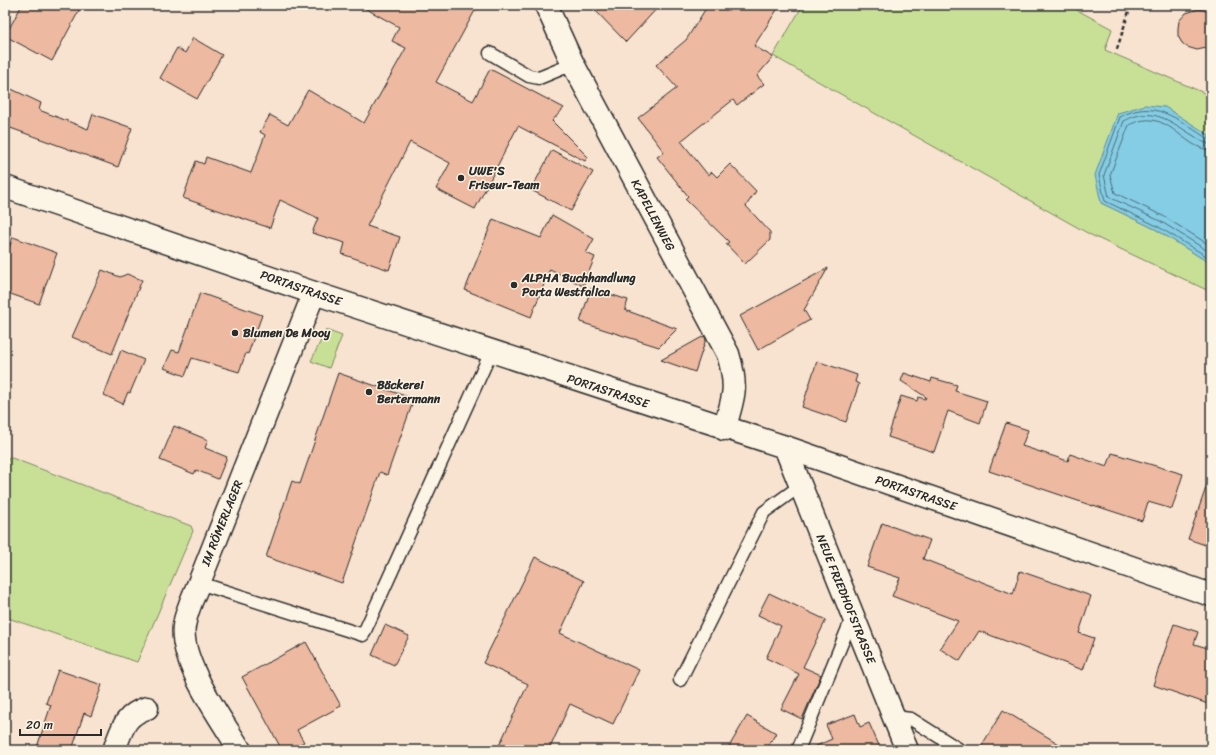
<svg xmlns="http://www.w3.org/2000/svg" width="1216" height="755" font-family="Sriracha,sans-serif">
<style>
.green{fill:#c8e096;stroke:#7a8660}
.water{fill:#84cde4;stroke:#608c9a}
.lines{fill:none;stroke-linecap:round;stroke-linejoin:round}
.shore{stroke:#4f6c75;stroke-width:1}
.building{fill:#edb9a0;stroke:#2b2b2b}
.lane-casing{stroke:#2b2b2b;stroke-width:15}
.street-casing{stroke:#2b2b2b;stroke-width:25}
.secondary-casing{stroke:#2b2b2b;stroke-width:25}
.path{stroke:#2b2b2b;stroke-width:2.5;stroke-dasharray:4 3;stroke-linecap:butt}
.lane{stroke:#fcf5e5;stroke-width:12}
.street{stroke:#fcf5e5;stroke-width:22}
.secondary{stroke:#fcf5e5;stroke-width:22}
.poi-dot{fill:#2b2b2b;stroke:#fcf5e5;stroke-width:1.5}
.labels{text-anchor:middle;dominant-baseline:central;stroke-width:3;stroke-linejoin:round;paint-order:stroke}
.poi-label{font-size:12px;font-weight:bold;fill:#2b2b2b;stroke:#fcf5e5;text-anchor:start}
.street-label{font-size:12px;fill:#2b2b2b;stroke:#fcf5e5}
</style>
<rect width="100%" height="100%" fill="#f8e3d0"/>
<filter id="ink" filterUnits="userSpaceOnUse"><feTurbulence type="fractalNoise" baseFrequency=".025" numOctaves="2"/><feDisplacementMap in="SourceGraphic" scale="8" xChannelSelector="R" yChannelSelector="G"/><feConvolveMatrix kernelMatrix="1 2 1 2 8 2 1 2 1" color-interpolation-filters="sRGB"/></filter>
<g filter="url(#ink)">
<path class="green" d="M 803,5 L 1068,5 L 1112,29 L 1105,50 L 1211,96 L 1211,136 L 1207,134 L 1101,203 L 1155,229 L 1211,264 L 1211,292 L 1091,235 L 773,56 Z
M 326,330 L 342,336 L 329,368 L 311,361 Z
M 9,457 L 191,526 L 193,531 L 137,662 L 5,617 L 5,468 Z"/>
<path class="water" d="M 1145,105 L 1165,107 L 1211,136 L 1211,264 L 1155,229 L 1101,203 L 1095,175 L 1118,113 Z"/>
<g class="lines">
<path class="shore" d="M 1211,139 L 1205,137 C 1177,119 1154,98 1120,117 L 1099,175 L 1105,201 L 1157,226 L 1211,259
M 1211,144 C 1205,144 1200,140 1194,136 C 1171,122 1152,105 1124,121 L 1104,175 L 1109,197 L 1160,221 L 1211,253
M 1211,150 C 1181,149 1168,105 1129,125 L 1110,175 L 1115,193 L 1163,216 L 1211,246"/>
</g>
<path class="building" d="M 22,5 L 82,5 L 52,61 L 5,36 Z
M 359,5 L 478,5 L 436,82 L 473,101 L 490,69 L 564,108 L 552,121 L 588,157 L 585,161 L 518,126 L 475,209 L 436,189 L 450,163 L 410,142 L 367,226 L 400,237 L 389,270 L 342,254 L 345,243 L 312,233 L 318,218 L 280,200 L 270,228 L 183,198 L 196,161 L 204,164 L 206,157 L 251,173 L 265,135 L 260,132 L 270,115 L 288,125 L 308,90 L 364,123 L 406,48 L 392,41 L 399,27 Z
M 590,5 L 660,5 L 626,42 Z
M 708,5 L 780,5 L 754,46 L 773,57 L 757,76 L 764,84 L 737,105 L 733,100 L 681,141 L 708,175 L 712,172 L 717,177 L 730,164 L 756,191 L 746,206 L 770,232 L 770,240 L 745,264 L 726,244 L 729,242 L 685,199 L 688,196 L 657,157 L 664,152 L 638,118 L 677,88 L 656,65 L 686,40 Z
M 1199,9 L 1211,12 L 1211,47 L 1197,50 L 1187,47 L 1182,43 L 1178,36 L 1178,28 L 1179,21 L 1186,13 Z
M 193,38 L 222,55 L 197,99 L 160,78 L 177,48 L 185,53 Z
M 5,86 L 41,103 L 39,110 L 88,129 L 93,114 L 132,128 L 118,167 L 5,126 Z
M 552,150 L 593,172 L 571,211 L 531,190 Z
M 552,215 L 594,239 L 586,253 L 595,257 L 583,286 L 550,269 L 531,317 L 465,290 L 493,219 L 541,238 Z
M 13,237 L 57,253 L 39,304 L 5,292 L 5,259 Z
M 828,268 L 804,310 L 810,320 L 758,350 L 740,316 Z
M 102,270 L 120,277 L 127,274 L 142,280 L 112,354 L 72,337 Z
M 591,288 L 628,300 L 625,310 L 677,329 L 659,347 L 580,322 Z
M 200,293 L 262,315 L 248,354 L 246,353 L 239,372 L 192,358 L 185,376 L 164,368 L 172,350 L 179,352 Z
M 704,336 L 706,339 L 695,372 L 661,360 Z
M 121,350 L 144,360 L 130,393 L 128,392 L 123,404 L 104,395 Z
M 817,361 L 857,375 L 855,382 L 859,384 L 846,422 L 802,407 Z
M 338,373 L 414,399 L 387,475 L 380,472 L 342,583 L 266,557 L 292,481 L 300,484 Z
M 904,373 L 931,382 L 932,378 L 957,385 L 955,391 L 987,401 L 980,423 L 948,411 L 934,452 L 888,437 L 901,396 L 917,401 L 918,397 L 925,399 L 926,397 L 901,381 Z
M 1006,423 L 1028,430 L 1022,446 L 1068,461 L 1070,454 L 1107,467 L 1112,453 L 1183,474 L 1172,509 L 1148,502 L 1142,521 L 1093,505 L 1093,506 L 989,471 Z
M 174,426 L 208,440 L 205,448 L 227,457 L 218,479 L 196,470 L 194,474 L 160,460 Z
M 1208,482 L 1211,483 L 1211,547 L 1188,539 Z
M 882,523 L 930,540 L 923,559 L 1013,594 L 1020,571 L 1091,596 L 1079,633 L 1094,638 L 1083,670 L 979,631 L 960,661 L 940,649 L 958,621 L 892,596 L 900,578 L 867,567 Z
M 535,557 L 584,581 L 560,633 L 639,670 L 613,724 L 570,704 L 549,750 L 497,750 L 528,684 L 483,663 Z
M 769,593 L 826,620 L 803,667 L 821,675 L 802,719 L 781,709 L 799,674 L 766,658 L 781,626 L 758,615 Z
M 1174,624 L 1198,632 L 1194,644 L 1211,649 L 1211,705 L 1153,685 Z
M 385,625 L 409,636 L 394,665 L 372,655 Z
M 306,642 L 341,706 L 297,730 L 304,742 L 289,750 L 282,750 L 242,677 Z
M 58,670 L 102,685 L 91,716 L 84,713 L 72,750 L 36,750 L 51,705 L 46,703 Z
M 1003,710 L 1069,750 L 979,750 Z
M 855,714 L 860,727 L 869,723 L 881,750 L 807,750 L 832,739 L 826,725 Z
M 747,716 L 776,733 L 766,750 L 727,750 Z"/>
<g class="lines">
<g class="lane-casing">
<path id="lane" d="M 490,53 L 529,76 L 539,78 L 573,64
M 199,583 L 363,635 L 491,352
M 680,680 L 764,512 L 800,486
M 894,717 L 911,719 L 960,750
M 798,750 L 853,616"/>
</g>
<g class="street-casing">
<path id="street" d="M 546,5 L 573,64 L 728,354 C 738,387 734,397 724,429
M 785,447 L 907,750
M 114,750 C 122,730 124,715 147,708
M 240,750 C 222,720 179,662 184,626 C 186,611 193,597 199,583 L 314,293"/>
</g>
<g class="secondary-casing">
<path id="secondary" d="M 5,187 L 314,293 L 785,447 L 1211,595"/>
</g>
<path class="path" d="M 1117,49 L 1131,5"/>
<use href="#lane" class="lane"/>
<use href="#street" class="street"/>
<use href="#secondary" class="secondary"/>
</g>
</g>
<g class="poi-dot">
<circle cx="461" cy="178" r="4"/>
<circle cx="514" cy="285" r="4"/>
<circle cx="235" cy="333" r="4"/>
<circle cx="369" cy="392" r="4"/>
</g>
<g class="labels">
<g class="poi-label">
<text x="469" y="171">UWE'S<tspan x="469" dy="14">Friseur-Team</tspan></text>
<text x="522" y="278">ALPHA Buchhandlung<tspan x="522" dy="14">Porta Westfalica</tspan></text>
<text x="243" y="333">Blumen De Mooy</text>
<text x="377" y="385">Bäckerei<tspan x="377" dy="14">Bertermann</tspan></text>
</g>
<g class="street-label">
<text transform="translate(653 215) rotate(62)">KAPELLENWEG</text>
<text transform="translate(301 288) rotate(19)">PORTASTRASSE</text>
<text transform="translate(608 391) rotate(18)">PORTASTRASSE</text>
<text transform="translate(916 493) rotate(19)">PORTASTRASSE</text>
<text transform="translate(222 523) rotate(-68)">IM RÖMERLAGER</text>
<text transform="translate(846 599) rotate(68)">NEUE FRIEDHOFSTRASSE</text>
</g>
</g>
<rect width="1216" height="755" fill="none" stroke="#fcf5e5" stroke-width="20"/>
<rect x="10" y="10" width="1196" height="735" fill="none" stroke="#2b2b2b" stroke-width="1.5" filter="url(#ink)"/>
<path d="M20 729v6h81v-6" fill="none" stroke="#2b2b2b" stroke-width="2"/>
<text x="26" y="729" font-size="12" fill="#2b2b2b" stroke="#fcf5e5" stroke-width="3" paint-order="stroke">20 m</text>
</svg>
